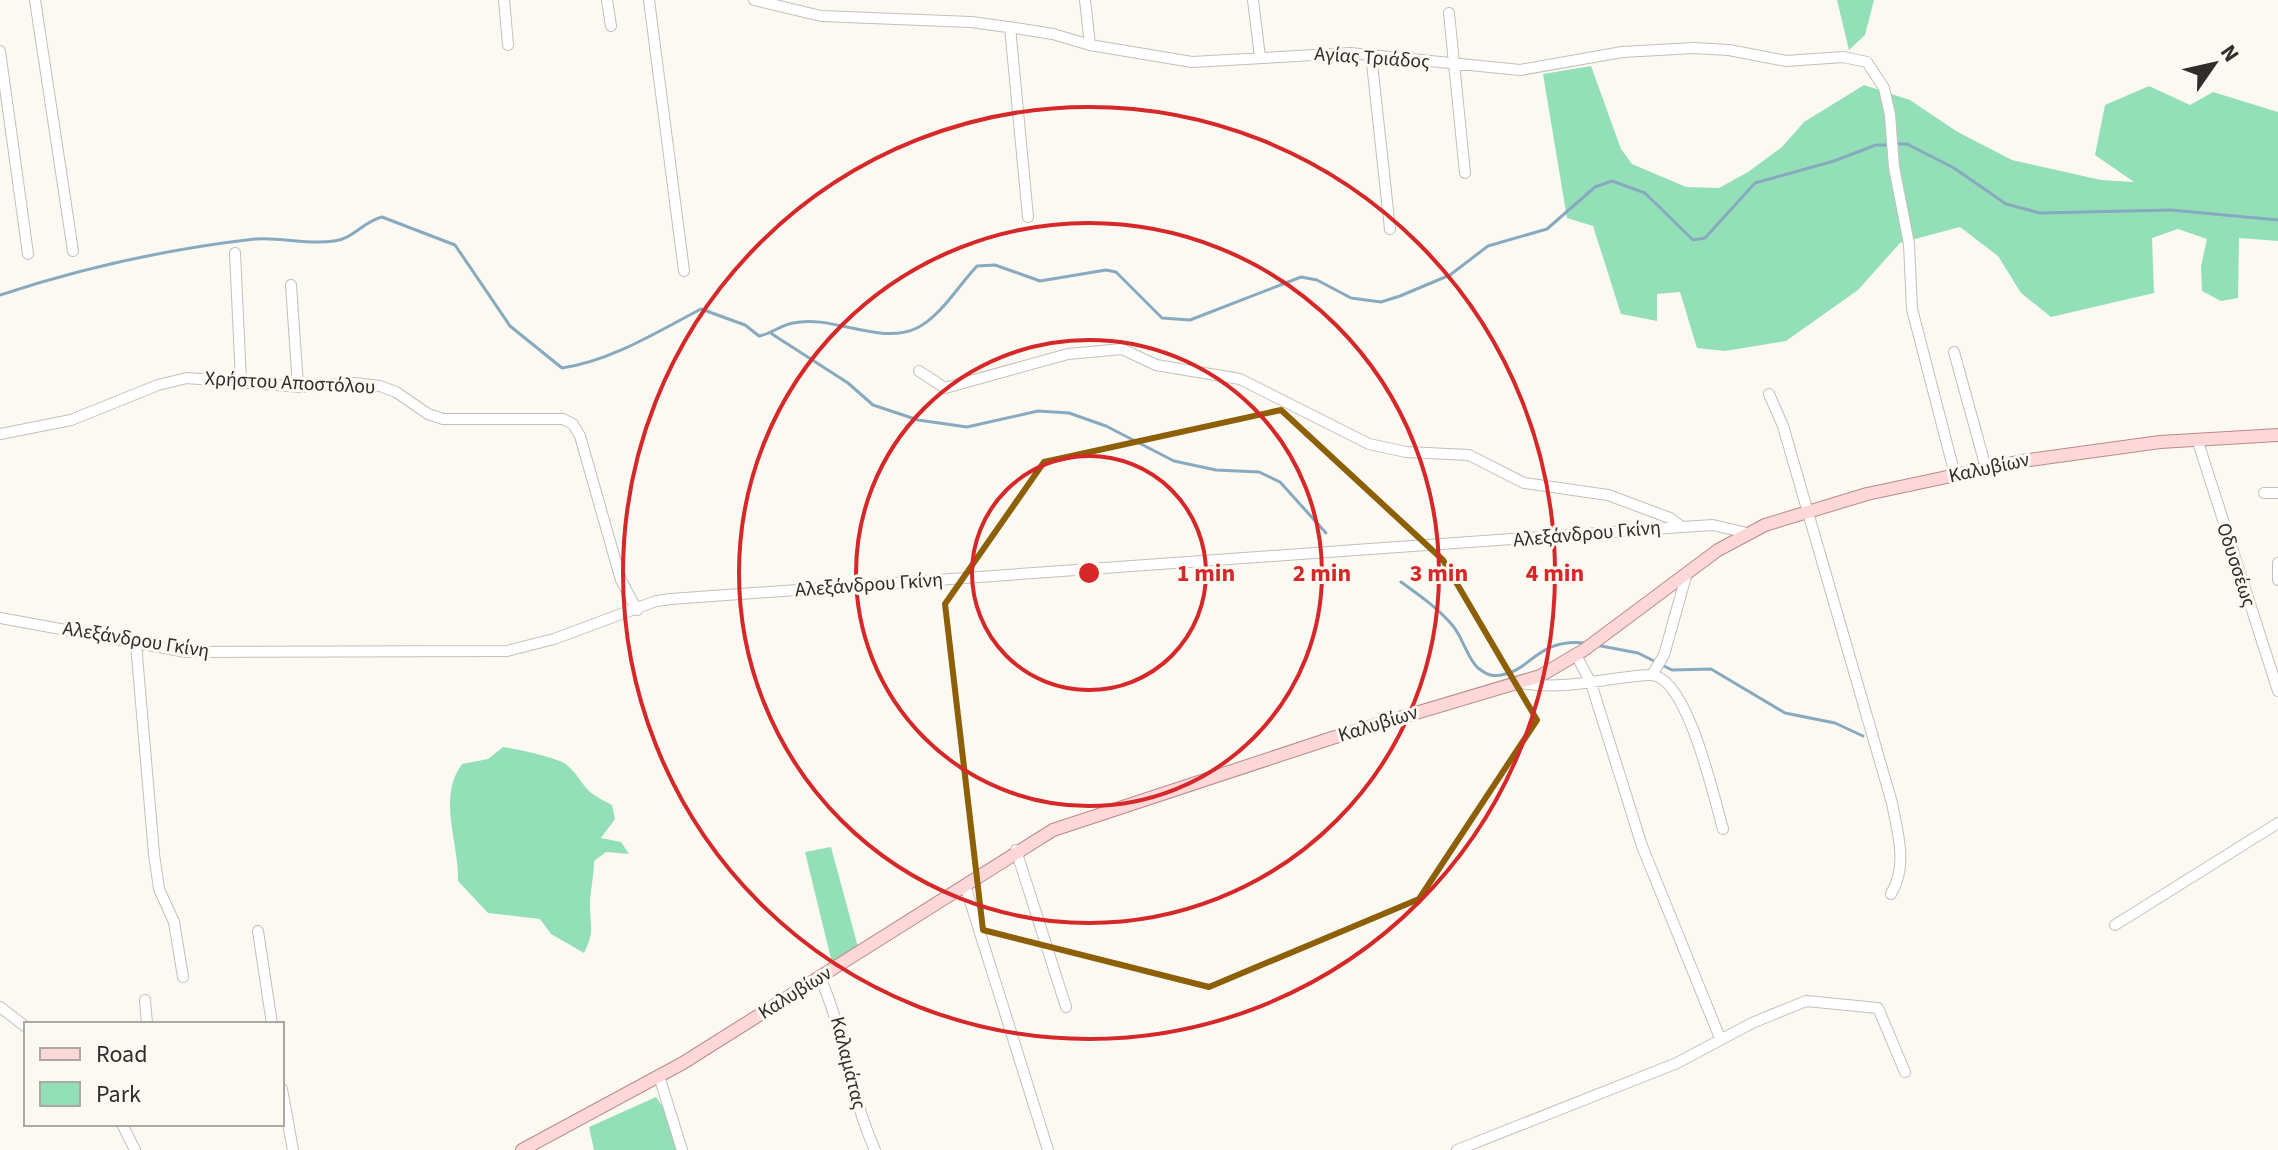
<svg xmlns="http://www.w3.org/2000/svg" width="2278" height="1150" font-family="'Source Sans 3',sans-serif">
<style>
.green{fill:#93e0b8}
.lines{fill:none;stroke-linecap:round;stroke-linejoin:round}
.stream{stroke:#88aabe;stroke-width:3}
.minor-casing{stroke:#c3c0ba;stroke-width:12}
.major-casing{stroke:#b68b8b;stroke-width:14}
.minor{stroke:#fff;stroke-width:10}
.major{stroke:#fed7d8;stroke-width:12}
.marked{fill:none;stroke:#8d5f06;stroke-width:6;stroke-linejoin:round}
.ring{fill:none;stroke:#d62828;stroke-width:4}
.labels{text-anchor:middle;dominant-baseline:central;stroke-width:6;stroke-linejoin:round;paint-order:stroke}
.street-label{font-size:20px;fill:#2f2e2c;stroke:#fcf9f3}
.centre{fill:#d62828;stroke:#fcf9f3;stroke-width:4}
.ring-label{font-size:24px;text-anchor:middle;font-weight:bold;fill:#d62828;stroke:#fcf9f3;stroke-width:6;stroke-linejoin:round;paint-order:stroke}
</style>
<rect width="100%" height="100%" fill="#fcf9f3"/>
<path class="green" d="M 1837,0 L 1874,0 L 1865,35 L 1849,50 Z
M 1591,66 L 1621,149 L 1632,164 L 1686,187 L 1719,188 L 1748,172 L 1782,147 L 1804,122 L 1864,85 L 1910,100 L 1956,131 L 2012,160 L 2101,180 L 2134,182 L 2095,155 L 2105,105 L 2149,86 L 2190,105 L 2213,92 L 2278,112 L 2278,241 L 2239,238 L 2238,298 L 2221,301 L 2202,291 L 2201,266 L 2207,239 L 2178,229 L 2152,238 L 2154,293 L 2051,317 L 2021,293 L 1998,256 L 1960,227 L 1900,243 L 1858,290 L 1786,341 L 1725,351 L 1697,348 L 1680,292 L 1657,294 L 1657,321 L 1621,314 L 1593,226 L 1567,218 L 1543,74 Z
M 503,747 C 514,748 557,758 564,763 C 576,771 580,782 590,792 C 596,797 605,801 612,805 L 615,819 L 601,838 L 621,842 L 629,854 L 606,852 L 594,861 C 594,875 591,887 590,901 C 589,923 596,930 584,953 L 551,934 L 540,919 L 488,913 L 458,881 C 459,842 437,798 462,764 L 488,759 Z
M 831,847 L 858,947 L 832,963 L 805,852 Z
M 656,1097 L 669,1115 L 678,1150 L 594,1150 L 589,1127 Z"/>
<g class="lines">
<path class="stream" d="M 1897,144 L 1907,144 L 1954,168 L 2006,204 L 2040,213 L 2171,210 L 2278,220
M 0,295 C 85,267 166,249 255,239 C 281,237 309,245 334,241 C 353,239 364,221 382,217 L 455,245 L 510,326 L 562,368 C 611,361 657,332 701,309 L 745,325 L 759,336 C 771,334 781,325 793,323 C 832,314 880,346 917,328 C 941,316 958,286 977,266 L 995,265 L 1040,281 L 1106,270 L 1116,272 L 1162,318 L 1190,320 L 1301,277 L 1317,280 L 1351,298 L 1381,302 L 1400,296 L 1450,275 L 1488,246 L 1547,229 L 1595,187 L 1612,181 L 1645,193 L 1693,240 L 1705,238 L 1755,183 L 1834,161 L 1876,145 L 1889,145
M 772,334 L 848,383 L 873,405 L 918,420 L 967,427 L 1038,411 L 1069,413 L 1106,426 L 1174,461 L 1216,470 L 1259,472 L 1280,482 L 1326,533
M 1401,582 C 1419,595 1438,608 1453,626 C 1463,638 1467,658 1478,668 C 1486,674 1491,677 1501,675 C 1531,671 1537,638 1585,643
M 1596,645 L 1638,653 L 1672,670 L 1711,669 L 1785,713 L 1835,723 L 1863,736"/>
<g class="minor-casing">
<path id="minor" d="M 35,0 L 73,251
M 504,0 L 508,45
M 607,0 L 611,26
M 649,0 L 684,271
M 754,0 L 821,16 L 971,22 L 1015,28 L 1053,34 L 1090,45 L 1192,62 L 1350,53 L 1520,70 L 1622,52 L 1694,48 L 1729,50 L 1786,61 L 1843,57 L 1867,62 L 1884,88 L 1890,115 L 1894,167 L 1909,244 L 1912,309 L 1955,475
M 1085,0 L 1090,45
M 1253,0 L 1260,57
M 1449,13 L 1465,173
M 1010,27 L 1028,217
M 0,51 L 28,254
M 1371,54 L 1390,229
M 235,253 L 241,381
M 291,285 L 298,386
M 1954,352 L 1986,468
M 919,371 L 945,388 L 1068,354 L 1122,349 L 1156,365 L 1240,379 L 1369,444 L 1406,452 L 1469,455 L 1524,483 L 1608,495 L 1670,518 L 1682,527
M 1769,394 L 1783,426 L 1892,803 C 1898,835 1908,865 1891,894
M 0,434 L 71,420 L 158,385 L 187,378 L 300,387 L 354,383 L 380,386 L 396,392 L 428,414 L 443,419 L 563,419 L 573,424 L 580,436 L 621,580 L 637,610
M 2197,439 L 2278,691
M 2264,493 L 2278,493
M 2278,563 L 2278,580
M 0,618 L 186,652 L 507,651 L 554,639 L 656,601 L 671,599 C 1008,574 1345,551 1682,527 L 1713,525 L 1747,533
M 136,644 L 154,854 L 159,889 L 174,922 L 183,977
M 1576,655 L 1591,683 L 1642,846 L 1720,1038
M 1652,675 L 1664,655 L 1687,573
M 1522,683 C 1566,691 1606,677 1650,675 C 1687,674 1714,798 1723,829
M 1016,850 L 1066,1007
M 965,885 L 1048,1150
M 2115,925 L 2278,823
M 258,931 L 272,1024
M 820,977 C 845,1034 850,1095 875,1150
M 145,1000 L 147,1024
M 0,1007 L 26,1027
M 659,1076 L 682,1150
M 282,1089 L 293,1150
M 122,1124 L 135,1150
M 1457,1150 L 1677,1063 L 1752,1023 L 1806,1001 L 1878,1008 L 1905,1072"/>
</g>
<g class="major-casing">
<path id="major" d="M 522,1150 L 683,1063 L 1053,830 L 1332,738 L 1540,676 L 1584,650 L 1718,550 L 1765,525 L 1867,494 L 2022,461 L 2160,442 L 2278,435"/>
</g>
<use href="#minor" class="minor"/>
<use href="#major" class="major"/>
</g>
<path class="marked" d="M 1281,410 L 1443,560 L 1537,720 L 1419,899 L 1209,987 L 983,930 L 945,604 L 1044,462 Z"/>
<g class="ring">
<circle cx="1089" cy="573" r="117"/>
<circle cx="1089" cy="573" r="233"/>
<circle cx="1089" cy="573" r="350"/>
<circle cx="1089" cy="573" r="466"/>
</g>
<g class="labels">
<g class="street-label">
<text transform="translate(1372 58) rotate(4)">Αγίας Τριάδος</text>
<text transform="translate(290 383) rotate(3)">Χρήστου Αποστόλου</text>
<text transform="translate(1989 468) rotate(-12)">Καλυβίων</text>
<text transform="translate(1587 534) rotate(-5)">Αλεξάνδρου Γκίνη</text>
<text transform="translate(2236 565) rotate(72)">Οδυσσέως</text>
<text transform="translate(869 585) rotate(-4)">Αλεξάνδρου Γκίνη</text>
<text transform="translate(136 640) rotate(9)">Αλεξάνδρου Γκίνη</text>
<text transform="translate(1378 724) rotate(-17)">Καλυβίων</text>
<text transform="translate(795 993) rotate(-32)">Καλυβίων</text>
<text transform="translate(848 1063) rotate(76)">Καλαμάτας</text>
</g>
</g>
<circle cx="1089" cy="573" r="12" class="centre"/>
<g class="ring-label">
<text x="1206" y="581">1 min</text>
<text x="1322" y="581">2 min</text>
<text x="1439" y="581">3 min</text>
<text x="1555" y="581">4 min</text>
</g>
<rect x="24" y="1022" width="260" height="104" fill="#fcf9f3" stroke="#aaa8a3" stroke-width="2"/>
<rect x="40" y="1048" width="40" height="12" fill="#fed7d8" stroke="#aaa8a3" stroke-width="2"/>
<text x="96" y="1062" font-size="24" fill="#2f2e2c">Road</text>
<rect x="40" y="1082" width="40" height="24" fill="#93e0b8" stroke="#aaa8a3" stroke-width="2"/>
<text x="96" y="1102" font-size="24" fill="#2f2e2c">Park</text>
<g transform="translate(2214 64) rotate(56)" stroke="#fcf9f3" stroke-width="6" paint-order="stroke">
<path d="M0-6L14 30L0 20L-14 30Z" fill="#2f2e2c"/>
<text y="-12" font-size="22" font-weight="bold" text-anchor="middle" fill="#2f2e2c">N</text>
</g>
</svg>
